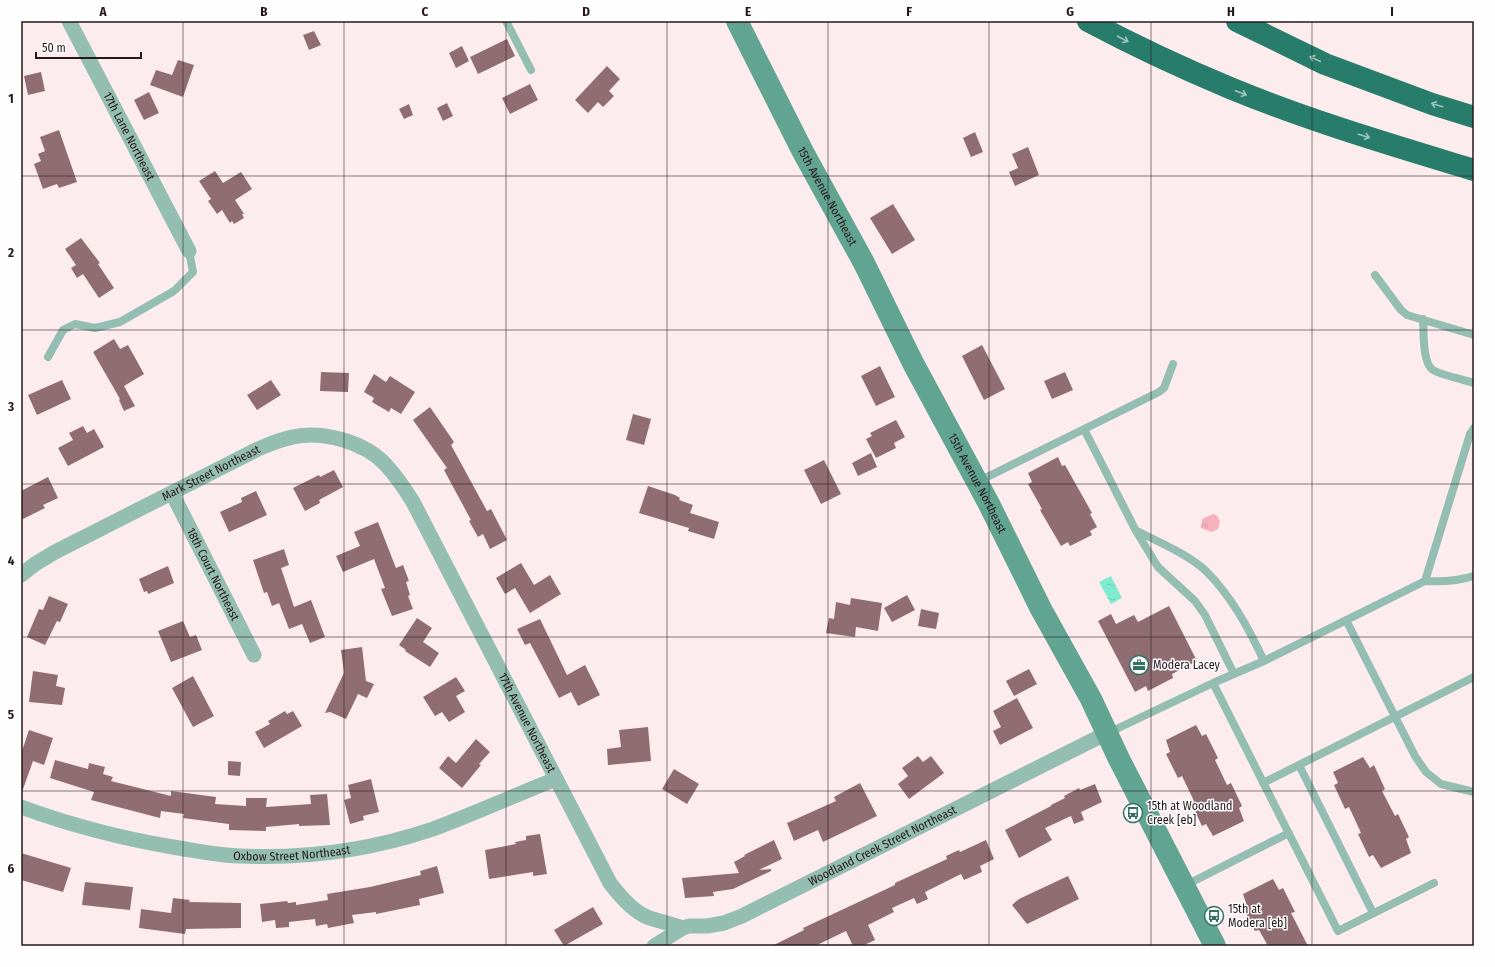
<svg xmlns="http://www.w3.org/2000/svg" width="1495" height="967" font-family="'Fira Sans Condensed',sans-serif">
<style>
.park{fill:url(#park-tufts)}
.water{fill:url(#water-ripples)}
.building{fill:#906d73}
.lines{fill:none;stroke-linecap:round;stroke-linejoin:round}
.lane{stroke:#94beb1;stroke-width:8}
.street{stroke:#94beb1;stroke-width:15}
.secondary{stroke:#62a492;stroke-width:22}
.highway{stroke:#287d6a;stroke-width:22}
.oneway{stroke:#9ec4bb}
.grid{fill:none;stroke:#26181a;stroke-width:1;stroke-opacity:0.55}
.labels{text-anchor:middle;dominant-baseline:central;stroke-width:3;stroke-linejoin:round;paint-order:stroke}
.street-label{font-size:12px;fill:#26181a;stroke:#fefefe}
.poi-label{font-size:12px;fill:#26181a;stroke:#fefefe;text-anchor:start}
.neatline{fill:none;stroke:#26181a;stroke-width:1.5}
.grid-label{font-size:13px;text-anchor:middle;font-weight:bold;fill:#26181a}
</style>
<defs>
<pattern id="park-tufts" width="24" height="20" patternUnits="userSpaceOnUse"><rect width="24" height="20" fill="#f7b1bd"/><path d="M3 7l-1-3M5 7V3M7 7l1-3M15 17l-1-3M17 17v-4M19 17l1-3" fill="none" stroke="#d498a2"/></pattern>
<pattern id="water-ripples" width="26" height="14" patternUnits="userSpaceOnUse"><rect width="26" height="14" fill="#80eccf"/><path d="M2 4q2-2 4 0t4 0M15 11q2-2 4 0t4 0" fill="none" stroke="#6ecab1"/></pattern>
</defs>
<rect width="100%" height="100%" fill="#fcecee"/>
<path class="park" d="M 1213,514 L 1218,517 L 1220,522 L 1218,529 L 1212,532 L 1201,528 L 1202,519 Z"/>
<path class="water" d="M 1111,576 L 1122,598 L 1111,604 L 1099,582 Z"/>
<path class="building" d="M 314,31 L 321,45 L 309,50 L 303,35 Z
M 507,39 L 515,56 L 478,74 L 470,57 Z
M 462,46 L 469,61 L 456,68 L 449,53 Z
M 178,60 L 194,65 L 183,97 L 150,85 L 156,70 L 172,75 Z
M 607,66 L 620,79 L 609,91 L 614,96 L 603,107 L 598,102 L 588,113 L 575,100 Z
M 41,72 L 45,91 L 28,95 L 24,76 Z
M 530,84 L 538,100 L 510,114 L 502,98 Z
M 149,92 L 159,113 L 144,120 L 134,100 Z
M 447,103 L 453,116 L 443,121 L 437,108 Z
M 409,104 L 413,115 L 404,119 L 399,109 Z
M 59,130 L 77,182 L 59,188 L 57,184 L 43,189 L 34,164 L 41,161 L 38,154 L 45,151 L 40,137 Z
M 975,132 L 983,152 L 971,157 L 963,138 Z
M 1028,147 L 1039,175 L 1015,186 L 1009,172 L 1018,168 L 1012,154 Z
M 215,171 L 223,183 L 241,172 L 252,189 L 235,200 L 244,214 L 242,214 L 244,218 L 234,224 L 232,221 L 230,223 L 222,210 L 217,214 L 208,201 L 211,199 L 199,181 Z
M 893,204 L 915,240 L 892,254 L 870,218 Z
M 81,238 L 100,263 L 98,264 L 114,288 L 99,298 L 83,274 L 77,278 L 71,268 L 76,265 L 65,249 Z
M 114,339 L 120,349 L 128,345 L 144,374 L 124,386 L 135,406 L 124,411 L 119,400 L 120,399 L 93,352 Z
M 982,345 L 1005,389 L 984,400 L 962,356 Z
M 880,366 L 895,397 L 876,406 L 861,376 Z
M 321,372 L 349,373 L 348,392 L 320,391 Z
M 1065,372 L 1073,390 L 1052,399 L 1044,381 Z
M 374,374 L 386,382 L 390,376 L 415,392 L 401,414 L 391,408 L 389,412 L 372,402 L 374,398 L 364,392 Z
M 62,380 L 71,399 L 37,415 L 28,395 Z
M 271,380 L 281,395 L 257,410 L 247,395 Z
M 430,407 L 454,442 L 451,445 L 487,511 L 491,509 L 507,540 L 490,549 L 483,534 L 478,537 L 469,521 L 471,520 L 444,470 L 447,468 L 413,420 Z
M 633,414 L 651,419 L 644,445 L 626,440 Z
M 896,420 L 905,437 L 894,443 L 896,448 L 876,458 L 866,439 L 872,436 L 870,433 Z
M 83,426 L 87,433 L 94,429 L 104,447 L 68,466 L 58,448 L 73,440 L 69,433 Z
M 871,453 L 877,467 L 858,476 L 852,463 Z
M 1058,457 L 1062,466 L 1065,465 L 1092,513 L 1090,514 L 1097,527 L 1090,531 L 1092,535 L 1070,546 L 1068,542 L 1061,546 L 1040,510 L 1042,509 L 1028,484 L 1032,482 L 1028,473 Z
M 824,460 L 841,494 L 821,504 L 804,470 Z
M 334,470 L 343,487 L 319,500 L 320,503 L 305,511 L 293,488 L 319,475 L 320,477 Z
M 48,477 L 58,498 L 43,505 L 45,508 L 21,520 L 21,491 Z
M 648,486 L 675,495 L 680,498 L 679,500 L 693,505 L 690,513 L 719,522 L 714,539 L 688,531 L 689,528 L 639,513 Z
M 256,491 L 267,515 L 229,532 L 220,512 L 242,502 L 241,498 Z
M 378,522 L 396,568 L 403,565 L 409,581 L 406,582 L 410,595 L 408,596 L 413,609 L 392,616 L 381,589 L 385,588 L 374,559 L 343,572 L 336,556 L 360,546 L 354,532 Z
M 284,549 L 289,565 L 281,568 L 294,607 L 311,600 L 325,637 L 310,643 L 302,624 L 289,629 L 279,603 L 272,606 L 267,592 L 264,593 L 253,560 Z
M 521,563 L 534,585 L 550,575 L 561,594 L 530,613 L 515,588 L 505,594 L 496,578 Z
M 168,566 L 174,583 L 148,594 L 147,591 L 144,592 L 139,579 Z
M 907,595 L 915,610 L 892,622 L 884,608 Z
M 49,596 L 68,604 L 60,622 L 57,621 L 45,645 L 27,637 L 39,609 L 43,610 Z
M 851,598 L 882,603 L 878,631 L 856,627 L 855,637 L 826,633 L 829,618 L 834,619 L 836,602 L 850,605 Z
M 1169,606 L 1197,661 L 1172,674 L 1173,678 L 1148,691 L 1146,686 L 1135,692 L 1098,621 L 1111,614 L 1116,624 L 1134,615 L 1138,622 Z
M 921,609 L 939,613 L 936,629 L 918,626 Z
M 417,618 L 432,628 L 423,642 L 439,653 L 430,667 L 405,651 L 406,650 L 399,645 Z
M 540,619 L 567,675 L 585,665 L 600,695 L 578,706 L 571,692 L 559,698 L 530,643 L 525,645 L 517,629 Z
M 183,621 L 190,637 L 196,635 L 202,650 L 171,662 L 158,631 Z
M 362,647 L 366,681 L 374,684 L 367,698 L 358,694 L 346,719 L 330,712 L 325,713 L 344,673 L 341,650 Z
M 1029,669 L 1037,684 L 1014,696 L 1006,681 Z
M 33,671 L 58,675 L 56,686 L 65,688 L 62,705 L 29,702 Z
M 193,676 L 214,716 L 193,727 L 172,688 Z
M 456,677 L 465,691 L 456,696 L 465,712 L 449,722 L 442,712 L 435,716 L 423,697 Z
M 1017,698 L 1033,728 L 1000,745 L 993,731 L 1001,727 L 993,711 Z
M 285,711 L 287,714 L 293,711 L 302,726 L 264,748 L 255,732 L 270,724 L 268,721 Z
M 1196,725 L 1202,736 L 1206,734 L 1218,758 L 1215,760 L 1227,785 L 1231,783 L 1242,806 L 1239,808 L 1244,821 L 1213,836 L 1206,824 L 1202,826 L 1191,803 L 1194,801 L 1182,776 L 1178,778 L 1166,754 L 1170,752 L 1166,740 Z
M 648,727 L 651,761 L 608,765 L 607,749 L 621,747 L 619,730 Z
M 29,730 L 53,738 L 44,765 L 33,761 L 22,792 L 21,791 L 21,754 Z
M 476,739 L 490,752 L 479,764 L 481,765 L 462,788 L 439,768 L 448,756 L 456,763 Z
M 918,756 L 923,762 L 931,756 L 944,773 L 909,799 L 898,784 L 908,776 L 902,768 Z
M 1363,757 L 1370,768 L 1374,765 L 1385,789 L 1382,791 L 1395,816 L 1398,814 L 1409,837 L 1406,839 L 1411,853 L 1381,868 L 1373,855 L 1369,857 L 1358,834 L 1361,833 L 1356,822 L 1349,807 L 1345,809 L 1334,785 L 1338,783 L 1333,772 Z
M 55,760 L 88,769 L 89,763 L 105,767 L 103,774 L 113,777 L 111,781 L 171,796 L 171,791 L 216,797 L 215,804 L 246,806 L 246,798 L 267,798 L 266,807 L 311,804 L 310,795 L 327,794 L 330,825 L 299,826 L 299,824 L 266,827 L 266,831 L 229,830 L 229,824 L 183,818 L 184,814 L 161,811 L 160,818 L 91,800 L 94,792 L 50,778 Z
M 228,761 L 241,762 L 240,776 L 228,775 Z
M 674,769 L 699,784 L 687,804 L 662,789 Z
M 371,779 L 379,812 L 363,816 L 364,820 L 350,824 L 344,800 L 351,798 L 348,785 Z
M 860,783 L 877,816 L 823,842 L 818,830 L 794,841 L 787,823 L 836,801 L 834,797 Z
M 1095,784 L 1102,802 L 1081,812 L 1084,820 L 1074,824 L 1071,816 L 1045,828 L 1052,840 L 1019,858 L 1005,830 L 1051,806 L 1051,805 L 1065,798 L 1064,796 L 1079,788 L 1080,790 Z
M 540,834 L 547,874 L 533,876 L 533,872 L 489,879 L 485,850 L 516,844 L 515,842 L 526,840 L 526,836 Z
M 774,840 L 782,859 L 759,870 L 771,869 L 771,871 L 733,889 L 713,892 L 714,896 L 685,898 L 682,878 L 739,873 L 734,862 L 745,856 L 744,855 Z
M 986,840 L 994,859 L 980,866 L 982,872 L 964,880 L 961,874 L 925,892 L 928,899 L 917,904 L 914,898 L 892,908 L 894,912 L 868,925 L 875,940 L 862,946 L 853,946 L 846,931 L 815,946 L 772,946 L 804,930 L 803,928 L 895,885 L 895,883 L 947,859 L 946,856 L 959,850 L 960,852 Z
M 21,853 L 71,868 L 63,892 L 21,880 Z
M 437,866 L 444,893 L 419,899 L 420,905 L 376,914 L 376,912 L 352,915 L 354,923 L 328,928 L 327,924 L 316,926 L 315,919 L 289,922 L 289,927 L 276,928 L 275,920 L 262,922 L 260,904 L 287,901 L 288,903 L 296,902 L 296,905 L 328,900 L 327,894 L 370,887 L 421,875 L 420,871 Z
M 1068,876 L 1079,899 L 1027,924 L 1012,905 L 1019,899 Z
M 1273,879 L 1279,890 L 1283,888 L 1295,912 L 1291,913 L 1308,946 L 1268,946 L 1259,930 L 1255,931 L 1243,908 L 1247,906 L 1243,894 Z
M 85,882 L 133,887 L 130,910 L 82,905 Z
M 173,898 L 190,900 L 189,902 L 241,903 L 241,928 L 186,929 L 185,934 L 139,928 L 141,909 L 171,913 Z
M 593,907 L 603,924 L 564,946 L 554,930 Z"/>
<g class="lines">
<path class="lane" d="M 506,21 L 531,70
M 1375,275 L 1401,310 L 1407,315 L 1474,335
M 1423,319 C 1424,331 1422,363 1433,370 C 1438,374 1465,380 1474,383
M 48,357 L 63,330 L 75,324 L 95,328 L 120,322 L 174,291 L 193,272 L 189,251
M 1084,429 L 1136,531 L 1158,567 L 1195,601 L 1205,615 L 1234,674
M 977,482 L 1159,392 L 1164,388 L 1173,364
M 1137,531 C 1159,542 1189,555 1206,571 C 1232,597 1249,629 1264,661
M 1425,581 L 1470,434 L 1474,428
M 1346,620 L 1415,756 L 1426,772 L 1441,784 L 1474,792
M 1213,683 L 1338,931 L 1434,883
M 1108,733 L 1213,683 L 1264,661 L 1425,581 C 1442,582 1458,581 1474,576
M 1299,765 L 1373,913
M 1263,783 L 1474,677
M 1184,886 L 1289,833"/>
<g class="street">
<path id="s1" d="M 69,21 L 189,251"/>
<path id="s2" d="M 172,493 L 254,655"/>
<path id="s3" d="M 21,575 L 35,564 L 55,552 L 258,449 C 270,444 281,439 293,437 C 322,430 365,442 386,465 C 396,476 405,489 413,502 L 610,883 C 619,895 633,911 647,917 C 658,921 671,924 683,928"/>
<path id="s4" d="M 21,807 C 73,826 119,838 173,847 C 195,851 217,855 239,856 C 304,859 371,850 433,829 C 474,814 515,795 556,779"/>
<path id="s5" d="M 654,946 L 683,928 L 689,926 L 707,926 L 724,923 L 742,916 L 1107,733"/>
</g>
<path class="secondary" id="s6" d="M 737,21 L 803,152 L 864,263 L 913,363 L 989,504 L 1041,609 L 1091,699 L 1119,759 L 1215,946"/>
<path class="highway" d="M 1088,21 C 1135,46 1182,68 1230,88 C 1310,121 1392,145 1474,170
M 1237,21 L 1325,64 L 1432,104 L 1474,117"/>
</g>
<defs><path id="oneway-shaft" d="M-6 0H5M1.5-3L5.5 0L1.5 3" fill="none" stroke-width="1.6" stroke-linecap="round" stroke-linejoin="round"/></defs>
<g class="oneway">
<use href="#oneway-shaft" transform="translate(1123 39) rotate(28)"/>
<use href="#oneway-shaft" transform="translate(1315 59) rotate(-155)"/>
<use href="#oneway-shaft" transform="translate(1241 93) rotate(21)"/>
<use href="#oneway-shaft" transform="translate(1437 105) rotate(-162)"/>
<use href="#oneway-shaft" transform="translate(1364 136) rotate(17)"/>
</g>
<path class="grid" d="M 183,21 L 183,946M 344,21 L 344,946M 506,21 L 506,946M 667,21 L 667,946M 828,21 L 828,946M 989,21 L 989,946M 1151,21 L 1151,946M 1312,21 L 1312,946M 21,176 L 1474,176M 21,330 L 1474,330M 21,484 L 1474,484M 21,637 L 1474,637M 21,791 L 1474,791"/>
<defs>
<g id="office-ring" transform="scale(1)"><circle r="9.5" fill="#fefefe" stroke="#317262" stroke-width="1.5"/><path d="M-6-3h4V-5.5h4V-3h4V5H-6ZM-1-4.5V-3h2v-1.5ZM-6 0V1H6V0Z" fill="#317262"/></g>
<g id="bus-ring" transform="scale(1)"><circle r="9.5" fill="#fefefe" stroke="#317262" stroke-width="1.5"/><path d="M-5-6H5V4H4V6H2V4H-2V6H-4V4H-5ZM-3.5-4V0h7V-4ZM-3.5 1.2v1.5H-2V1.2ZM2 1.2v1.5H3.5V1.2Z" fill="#317262"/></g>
</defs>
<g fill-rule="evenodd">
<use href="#office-ring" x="1139" y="665"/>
<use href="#bus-ring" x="1133" y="813"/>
<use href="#bus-ring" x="1214" y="916"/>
</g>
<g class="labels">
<g class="street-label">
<text stroke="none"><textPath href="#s1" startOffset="130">17th Lane Northeast</textPath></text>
<text stroke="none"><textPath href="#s6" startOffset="197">15th Avenue Northeast</textPath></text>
<text stroke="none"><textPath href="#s3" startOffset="216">Mark Street Northeast</textPath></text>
<text stroke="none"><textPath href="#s6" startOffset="521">15th Avenue Northeast</textPath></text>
<text stroke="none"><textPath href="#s2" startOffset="91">18th Court Northeast</textPath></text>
<text stroke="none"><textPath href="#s3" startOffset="701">17th Avenue Northeast</textPath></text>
<text stroke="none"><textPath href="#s5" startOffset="252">Woodland Creek Street Northeast</textPath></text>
<text stroke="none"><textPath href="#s4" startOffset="277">Oxbow Street Northeast</textPath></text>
</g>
<g class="poi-label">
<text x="1153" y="665">Modera Lacey</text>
<text x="1147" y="806">15th at Woodland<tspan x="1147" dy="14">Creek [eb]</tspan></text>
<text x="1228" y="909">15th at<tspan x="1228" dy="14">Modera [eb]</tspan></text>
</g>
</g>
<rect width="1495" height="967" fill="none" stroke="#fefefe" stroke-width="44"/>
<path d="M36 52v6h105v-6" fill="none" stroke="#26181a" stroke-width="2"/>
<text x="42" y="52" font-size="12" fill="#26181a" stroke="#fefefe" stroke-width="3" paint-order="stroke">50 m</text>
<rect x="22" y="22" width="1451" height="923" class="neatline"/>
<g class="grid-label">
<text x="103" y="16">A</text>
<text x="264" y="16">B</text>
<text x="425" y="16">C</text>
<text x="586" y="16">D</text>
<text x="748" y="16">E</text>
<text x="909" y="16">F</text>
<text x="1070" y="16">G</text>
<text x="1231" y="16">H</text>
<text x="1392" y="16">I</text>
<text x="11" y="103">1</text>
<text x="11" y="257">2</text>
<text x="11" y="411">3</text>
<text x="11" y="565">4</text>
<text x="11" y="719">5</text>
<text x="11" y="873">6</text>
</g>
</svg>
